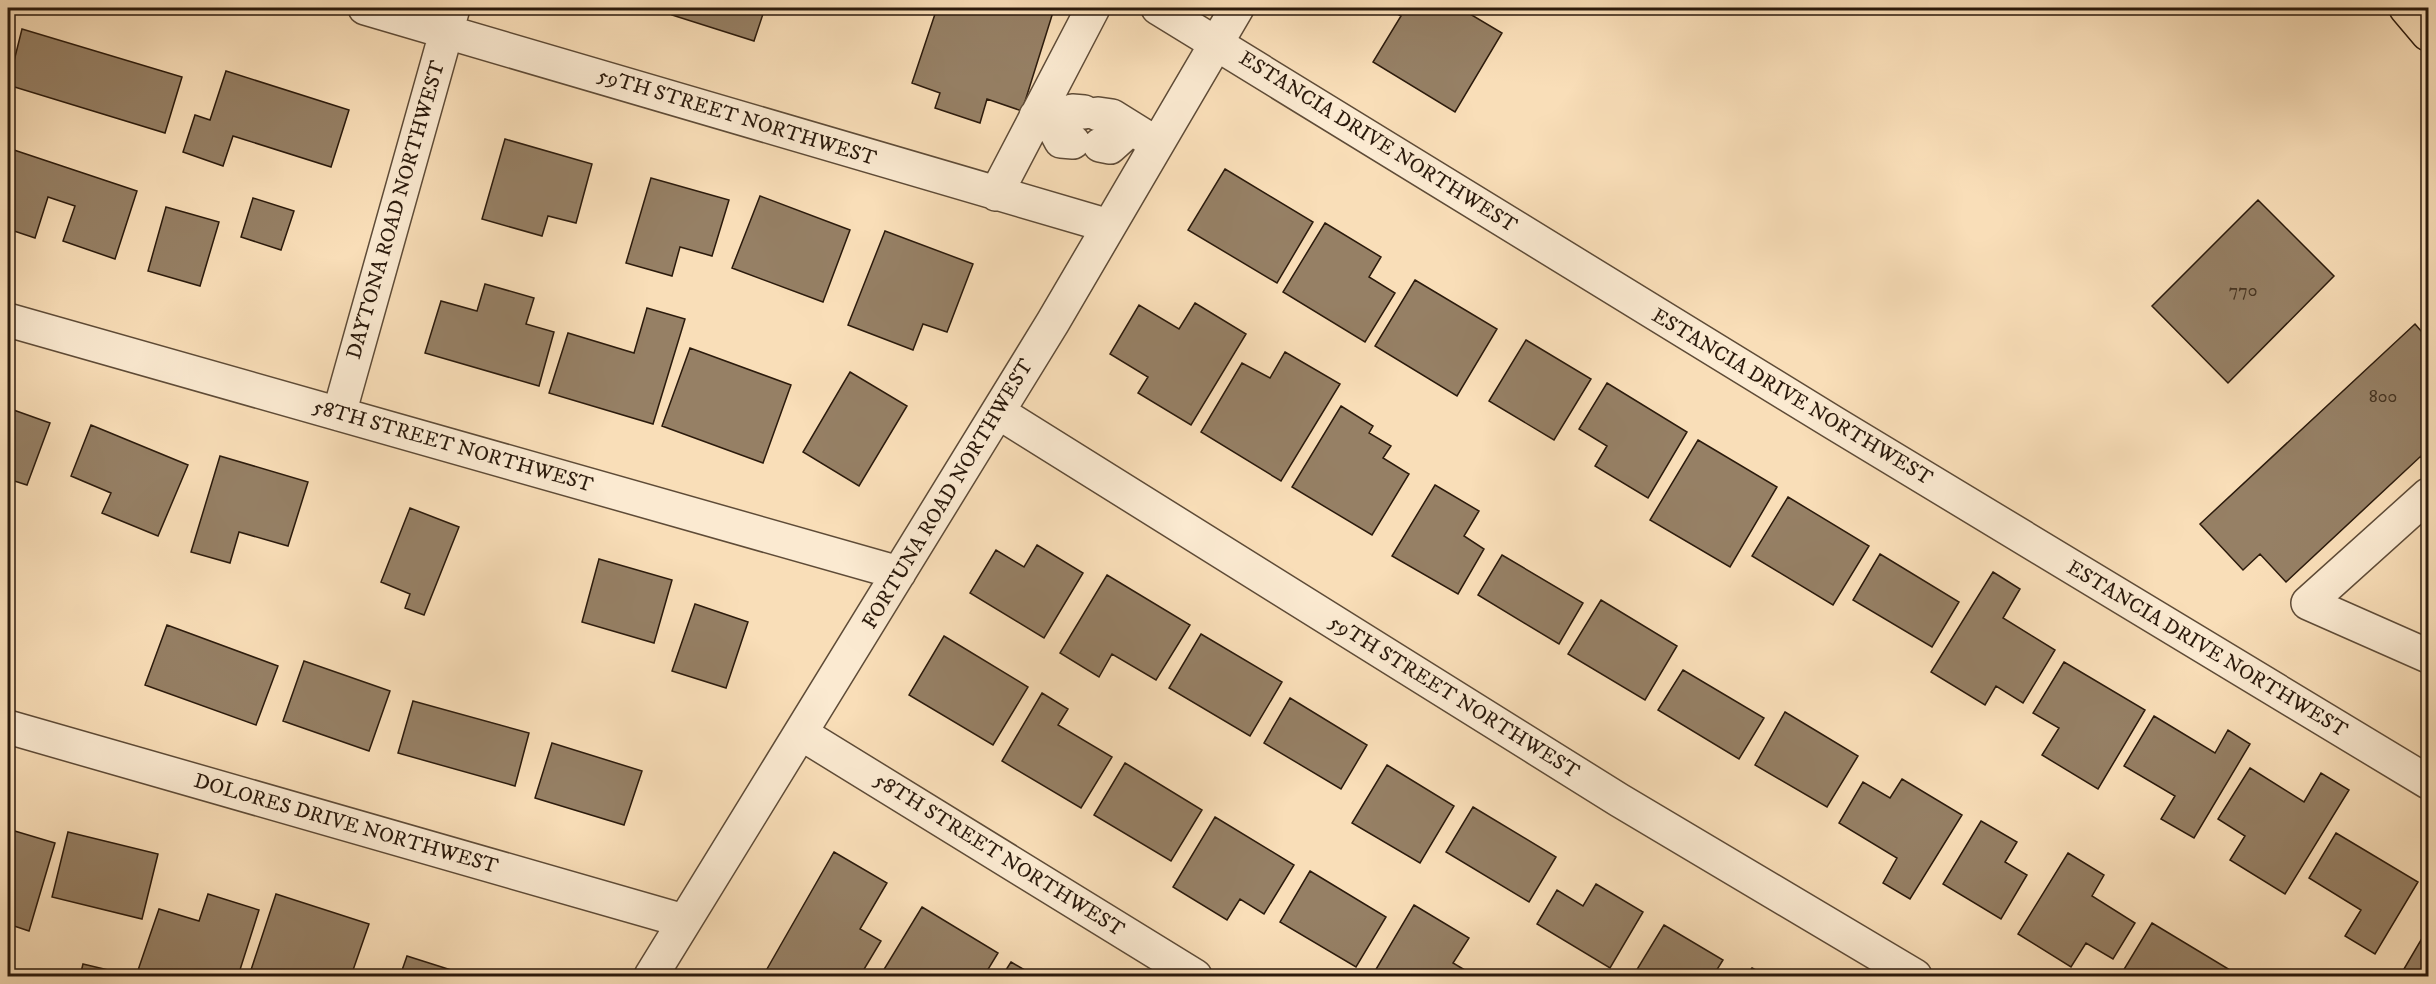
<svg xmlns="http://www.w3.org/2000/svg" width="2436" height="984" font-family="'IM FELL DW Pica',serif">
<style>
.building{fill:#968065;stroke:#2b1a0c;stroke-width:1.5}
.lines{fill:none;stroke-linecap:round;stroke-linejoin:round}
.minor-casing{stroke:#5e4b37;stroke-width:36}
.major-casing{stroke:#2b1a0c;stroke-width:36}
.minor{stroke:#fbead1;stroke-width:33}
.major{stroke:#f9deb8;stroke-width:33}
.labels{text-anchor:middle;dominant-baseline:central;stroke-width:5;stroke-linejoin:round;paint-order:stroke}
.number-label{font-size:18px;fill:#463422}
.street-label{font-size:21px;fill:#2b1a0c;stroke:#fbead1}
</style>
<rect width="100%" height="100%" fill="#f9deb8"/>
<filter id="stains"><feTurbulence type="fractalNoise" baseFrequency=".00333" numOctaves="4"/><feColorMatrix values="0 0 0 0 .2 0 0 0 0 .09 0 0 0 0 .02 0 0 0 .5 -.17"/></filter>
<radialGradient id="worn" r=".72"><stop offset=".6" stop-color="#630" stop-opacity="0"/><stop offset="1" stop-color="#630" stop-opacity=".3"/></radialGradient>
<path class="building" d="M 674,8 L 765,8 L 754,41 L 672,15 Z
M 937,8 L 1054,9 L 1022,111 L 987,99 L 980,123 L 935,108 L 940,93 L 912,83 Z
M 1387,8 L 1460,8 L 1502,33 L 1455,112 L 1373,62 L 1401,16 Z
M 22,29 L 182,77 L 165,133 L 8,85 Z
M 226,71 L 349,110 L 331,167 L 233,136 L 223,166 L 183,152 L 195,115 L 210,120 Z
M 505,139 L 592,164 L 576,223 L 548,216 L 542,236 L 482,219 Z
M 8,148 L 137,191 L 115,259 L 63,241 L 75,206 L 48,197 L 35,238 L 8,229 Z
M 1225,169 L 1313,222 L 1277,283 L 1188,230 Z
M 651,178 L 729,200 L 712,256 L 680,247 L 672,276 L 626,263 Z
M 760,196 L 850,230 L 823,302 L 732,268 Z
M 253,198 L 294,211 L 281,250 L 241,237 Z
M 2258,200 L 2334,276 L 2228,383 L 2152,306 Z
M 166,207 L 219,222 L 200,286 L 148,271 Z
M 1325,223 L 1381,257 L 1369,277 L 1395,293 L 1365,342 L 1283,292 Z
M 885,231 L 973,264 L 947,332 L 923,324 L 913,350 L 848,325 Z
M 1415,280 L 1497,329 L 1457,396 L 1375,346 Z
M 485,284 L 534,298 L 526,324 L 554,332 L 539,386 L 425,353 L 441,301 L 477,311 Z
M 1195,303 L 1246,334 L 1191,425 L 1138,393 L 1148,377 L 1110,354 L 1139,305 L 1179,329 Z
M 647,308 L 685,319 L 653,424 L 549,393 L 568,333 L 634,353 Z
M 2415,324 L 2428,339 L 2428,464 L 2421,456 L 2286,582 L 2260,554 L 2243,570 L 2200,524 Z
M 1526,340 L 1591,379 L 1554,440 L 1489,401 Z
M 690,348 L 791,385 L 763,463 L 662,426 Z
M 1285,352 L 1340,384 L 1281,481 L 1201,432 L 1242,363 L 1270,378 Z
M 850,372 L 907,406 L 859,486 L 803,452 Z
M 1607,383 L 1687,432 L 1648,498 L 1595,466 L 1607,446 L 1579,429 Z
M 1341,406 L 1373,426 L 1369,433 L 1391,446 L 1383,458 L 1409,474 L 1372,535 L 1292,487 Z
M 8,408 L 50,423 L 27,485 L 8,479 Z
M 91,425 L 188,465 L 158,536 L 102,513 L 111,493 L 71,476 Z
M 1698,440 L 1777,487 L 1730,567 L 1650,520 Z
M 220,456 L 308,482 L 288,546 L 239,532 L 230,563 L 191,552 Z
M 1435,485 L 1479,511 L 1464,536 L 1484,549 L 1458,594 L 1392,556 Z
M 1788,497 L 1869,546 L 1833,605 L 1752,556 Z
M 410,508 L 459,527 L 424,615 L 405,608 L 410,594 L 381,582 Z
M 1037,545 L 1083,573 L 1044,638 L 970,593 L 996,550 L 1024,567 Z
M 1880,554 L 1959,602 L 1932,647 L 1853,600 Z
M 1502,555 L 1583,603 L 1559,644 L 1478,595 Z
M 599,559 L 672,580 L 654,643 L 582,622 Z
M 1993,572 L 2020,589 L 2003,618 L 2055,650 L 2023,703 L 1996,686 L 1985,705 L 1931,672 Z
M 1107,575 L 1190,625 L 1156,680 L 1112,654 L 1099,677 L 1060,653 Z
M 1601,600 L 1677,646 L 1645,700 L 1568,654 Z
M 695,604 L 748,622 L 726,688 L 672,671 Z
M 167,625 L 278,666 L 256,725 L 145,685 Z
M 1201,634 L 1282,682 L 1250,736 L 1169,688 Z
M 944,636 L 1028,687 L 993,745 L 909,695 Z
M 304,661 L 390,691 L 369,751 L 283,721 Z
M 2064,662 L 2145,710 L 2098,789 L 2042,755 L 2059,728 L 2033,713 Z
M 1683,670 L 1764,718 L 1739,759 L 1658,710 Z
M 1042,693 L 1068,709 L 1058,725 L 1112,757 L 1081,808 L 1002,761 Z
M 1290,698 L 1367,745 L 1341,789 L 1264,743 Z
M 413,701 L 529,733 L 515,786 L 398,753 Z
M 1785,712 L 1858,756 L 1827,807 L 1755,765 Z
M 2154,716 L 2215,753 L 2228,730 L 2250,744 L 2194,838 L 2161,819 L 2175,796 L 2124,766 Z
M 552,743 L 642,771 L 624,825 L 535,798 Z
M 1125,763 L 1202,810 L 1171,861 L 1094,815 Z
M 1387,765 L 1454,806 L 1420,863 L 1352,823 Z
M 2250,768 L 2304,802 L 2321,773 L 2349,790 L 2285,894 L 2230,860 L 2245,836 L 2218,819 Z
M 1902,779 L 1962,815 L 1910,899 L 1883,883 L 1897,858 L 1839,823 L 1863,782 L 1890,798 Z
M 1473,807 L 1556,857 L 1529,902 L 1446,852 Z
M 1215,817 L 1294,865 L 1264,914 L 1240,899 L 1227,920 L 1173,887 Z
M 1981,821 L 2017,842 L 2005,862 L 2027,875 L 2001,919 L 1943,884 Z
M 8,829 L 55,843 L 29,931 L 8,924 Z
M 68,832 L 158,854 L 142,919 L 52,897 Z
M 2336,833 L 2418,882 L 2375,954 L 2345,936 L 2361,910 L 2309,878 Z
M 834,852 L 887,883 L 860,929 L 881,941 L 860,976 L 763,976 Z
M 2068,853 L 2104,875 L 2092,896 L 2135,923 L 2113,959 L 2086,943 L 2071,967 L 2018,934 Z
M 1310,871 L 1386,917 L 1356,967 L 1280,922 Z
M 1596,884 L 1643,912 L 1610,968 L 1537,924 L 1557,890 L 1583,906 Z
M 208,894 L 259,910 L 238,976 L 136,976 L 159,909 L 199,921 Z
M 276,894 L 369,924 L 351,976 L 249,976 Z
M 1414,905 L 1469,938 L 1453,963 L 1475,976 L 1372,976 Z
M 922,907 L 998,953 L 984,976 L 880,976 Z
M 2152,923 L 2240,976 L 2120,976 Z
M 1664,925 L 1723,960 L 1713,976 L 1633,976 Z
M 2428,928 L 2428,976 L 2404,976 L 2401,974 Z
M 407,956 L 470,976 L 400,976 Z
M 1011,962 L 1035,976 L 1002,976 Z
M 83,964 L 125,974 L 124,976 L 80,976 Z
M 1752,968 L 1767,976 L 1746,976 Z"/>
<g class="lines">
<g class="minor-casing">
<path id="minor" d="M 365,8 L 1109,226
M 1158,8 L 1834,423 L 2428,782
M 1098,114 L 1112,116 L 1157,144
M 1036,116 L 1052,124 L 1072,111 L 1084,112
M 1052,124 L 1061,141 L 1073,142
M 1100,145 L 1110,147 L 1130,129
M 996,194 L 1093,8
M 8,320 L 899,573
M 998,412 L 1619,800 L 1915,976
M 339,414 L 453,8
M 2428,495 L 2308,603 L 2428,656
M 8,727 L 684,921
M 802,734 L 1195,976
M 651,976 L 1053,322 L 1237,8"/>
</g>
<g class="major-casing">
<path id="major" d="M 2406,8 L 2428,34"/>
</g>
<use href="#minor" class="minor"/>
<use href="#major" class="major"/>
</g>
<g class="labels">
<g class="number-label">
<text x="2243" y="291">770</text>
<text x="2383" y="397">800</text>
</g>
<g class="street-label">
<text transform="translate(737 117) rotate(17)">59TH STREET NORTHWEST</text>
<text transform="translate(1378 142) rotate(32)">ESTANCIA DRIVE NORTHWEST</text>
<text transform="translate(396 210) rotate(-74)">DAYTONA ROAD NORTHWEST</text>
<text transform="translate(1792 397) rotate(31)">ESTANCIA DRIVE NORTHWEST</text>
<text transform="translate(453 446) rotate(16)">58TH STREET NORTHWEST</text>
<text transform="translate(948 494) rotate(-59)">FORTUNA ROAD NORTHWEST</text>
<text transform="translate(2207 649) rotate(31)">ESTANCIA DRIVE NORTHWEST</text>
<text transform="translate(1454 697) rotate(32)">59TH STREET NORTHWEST</text>
<text transform="translate(346 824) rotate(16)">DOLORES DRIVE NORTHWEST</text>
<text transform="translate(999 855) rotate(32)">58TH STREET NORTHWEST</text>
</g>
</g>
<rect width="2436" height="984" fill="none" stroke="#f9deb8" stroke-width="30"/>
<rect x="9" y="9" width="2418" height="966" fill="none" stroke="#2b1a0c" stroke-width="3"/>
<rect x="15" y="15" width="2406" height="954" fill="none" stroke="#2b1a0c" stroke-width="1.5"/>
<rect width="100%" height="100%" filter="url(#stains)"/>
<rect width="100%" height="100%" fill="url(#worn)"/>
</svg>
